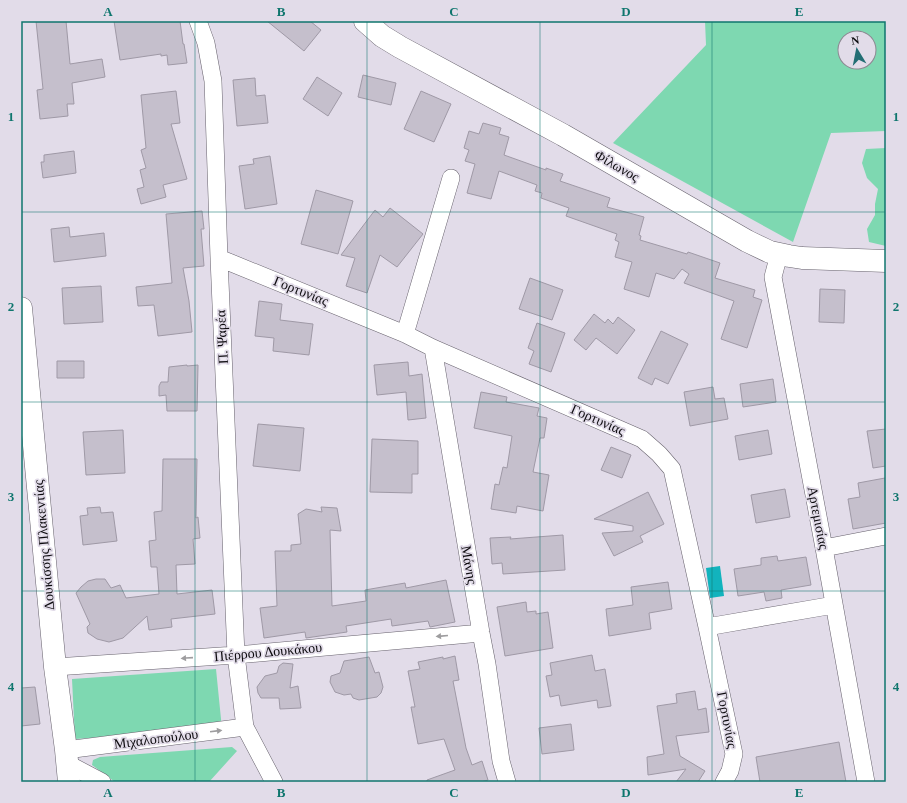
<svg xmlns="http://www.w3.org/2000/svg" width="907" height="803" font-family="Georgia,serif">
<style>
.green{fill:#7ed8b1;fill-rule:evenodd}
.water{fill:#12b3bd}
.building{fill:#c5bfcc;stroke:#9f99a6}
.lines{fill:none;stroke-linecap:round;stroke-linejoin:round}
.street-casing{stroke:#67626d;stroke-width:18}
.secondary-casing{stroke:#67626d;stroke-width:23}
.street{stroke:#fff;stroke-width:17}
.secondary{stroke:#fff;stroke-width:22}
.oneway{fill:#9e9d9f}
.grid{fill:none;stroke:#0f766e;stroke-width:1;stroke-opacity:0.55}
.labels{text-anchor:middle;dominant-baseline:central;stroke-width:3.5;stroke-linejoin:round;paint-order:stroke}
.street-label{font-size:14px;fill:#0d0b0f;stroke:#e2dce9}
.neatline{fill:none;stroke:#0f766e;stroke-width:1.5}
.grid-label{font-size:13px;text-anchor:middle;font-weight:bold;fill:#0f766e}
</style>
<rect width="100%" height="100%" fill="#e2dce9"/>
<path class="green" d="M 705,21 L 886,21 L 886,131 L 831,133 L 793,242 L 613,143 L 706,45 ZM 845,38 L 869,38 L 869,62 L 845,62 Z
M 886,148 L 886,246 L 869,242 L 867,229 L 875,215 L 875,204 L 878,189 L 867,178 L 862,163 L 866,149 Z
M 216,669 L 222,729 L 75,739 L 72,679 Z
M 232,747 L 237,751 L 209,782 L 115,782 L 92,765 L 93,760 L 100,757 Z"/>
<path class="water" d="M 720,566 L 724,596 L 710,598 L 706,568 Z"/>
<path class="building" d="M 36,21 L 66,21 L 70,64 L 102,59 L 105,77 L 72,83 L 74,104 L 67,104 L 68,116 L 40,119 L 37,90 L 43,89 Z
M 114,21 L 180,21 L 183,44 L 184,44 L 187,63 L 168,65 L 167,55 L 161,56 L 161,54 L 120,60 Z
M 267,21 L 310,21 L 321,30 L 304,51 Z
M 363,75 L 396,83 L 391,105 L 358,97 Z
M 317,77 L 342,93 L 328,116 L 303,99 Z
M 255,78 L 256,96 L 265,95 L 268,123 L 237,126 L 233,80 Z
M 176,91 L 180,123 L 171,124 L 187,179 L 163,185 L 166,197 L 141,204 L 137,189 L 144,187 L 140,170 L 146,168 L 141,150 L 146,148 L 141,95 Z
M 421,91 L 451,104 L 434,142 L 404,129 Z
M 483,123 L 501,128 L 499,134 L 509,137 L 504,155 L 546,170 L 546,168 L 563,174 L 560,181 L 610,198 L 607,207 L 644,217 L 639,235 L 641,236 L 640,240 L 687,254 L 688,252 L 720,263 L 715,278 L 755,290 L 753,297 L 762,300 L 747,348 L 721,339 L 734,301 L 684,283 L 689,274 L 682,269 L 674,279 L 656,273 L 649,297 L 624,289 L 632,262 L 615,257 L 619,242 L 615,240 L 617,234 L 566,216 L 569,208 L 541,198 L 542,193 L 535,191 L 537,185 L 499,171 L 491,199 L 467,193 L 475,164 L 465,161 L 469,150 L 464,148 L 469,131 L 479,134 Z
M 74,151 L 76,173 L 43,178 L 41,162 L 44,162 L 44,155 Z
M 270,156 L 277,204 L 245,209 L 239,166 L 254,164 L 253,159 Z
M 316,190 L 353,201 L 338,254 L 301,244 Z
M 390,208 L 423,234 L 397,267 L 380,255 L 367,293 L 346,286 L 355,258 L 341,255 L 375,210 L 383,217 Z
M 202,211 L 204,229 L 201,229 L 204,266 L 183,268 L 189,301 L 192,332 L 158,336 L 154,305 L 138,306 L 136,287 L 172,283 L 166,214 Z
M 69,227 L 70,237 L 104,233 L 106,256 L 54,262 L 51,229 Z
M 530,278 L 563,290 L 552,320 L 519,309 Z
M 101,286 L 103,322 L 64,324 L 62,288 Z
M 820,289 L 845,290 L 844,323 L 819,322 Z
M 259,301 L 282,304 L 280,320 L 313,324 L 309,355 L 273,351 L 274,338 L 255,336 Z
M 594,314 L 605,323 L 608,319 L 613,324 L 618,317 L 635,330 L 617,354 L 596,338 L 586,350 L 574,340 Z
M 537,323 L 565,333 L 551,372 L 529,364 L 534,351 L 528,348 Z
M 661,331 L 688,344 L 668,384 L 655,378 L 652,385 L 638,378 Z
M 57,361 L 84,361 L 84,378 L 57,378 Z
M 408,362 L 409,376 L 422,374 L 426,418 L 408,420 L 406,392 L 377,395 L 374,365 Z
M 187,365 L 187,366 L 198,365 L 197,411 L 167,411 L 166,395 L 159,396 L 159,386 L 161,382 L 168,382 L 169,367 Z
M 773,379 L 776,402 L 743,407 L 740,384 Z
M 713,387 L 715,399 L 724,398 L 728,419 L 690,426 L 684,392 Z
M 481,392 L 507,397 L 506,402 L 539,408 L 537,416 L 547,418 L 544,438 L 540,438 L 533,472 L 549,475 L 543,511 L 517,506 L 516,513 L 491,509 L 495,484 L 499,485 L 503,467 L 507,468 L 512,436 L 474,428 Z
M 258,424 L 304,428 L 300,471 L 253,466 Z
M 886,429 L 886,466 L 873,468 L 867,431 Z
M 123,430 L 125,473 L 86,475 L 83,432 Z
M 768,430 L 772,454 L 739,460 L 735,436 Z
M 372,439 L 418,441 L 418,474 L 412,474 L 412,493 L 370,492 Z
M 611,447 L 631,455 L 622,478 L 601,470 Z
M 163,459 L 197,459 L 196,518 L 198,517 L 200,538 L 193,539 L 195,564 L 176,565 L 177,594 L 212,590 L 215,614 L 171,619 L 172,627 L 149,630 L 147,616 L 123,638 L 109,642 L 97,639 L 88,633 L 87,627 L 90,624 L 76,593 L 81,587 L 88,581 L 96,579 L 105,579 L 111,588 L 120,585 L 126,598 L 159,594 L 157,567 L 151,567 L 149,541 L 156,540 L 154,512 L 162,511 Z
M 885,478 L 886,486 L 886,523 L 853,529 L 848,499 L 860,497 L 858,483 Z
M 785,489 L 790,517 L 756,523 L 751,495 Z
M 648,492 L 664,524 L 640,536 L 643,542 L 614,556 L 602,533 L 633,531 L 633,526 L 594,519 Z
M 100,507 L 101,513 L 113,512 L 117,541 L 83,545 L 80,516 L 88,515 L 87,508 Z
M 321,507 L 337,508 L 341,531 L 330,530 L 332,606 L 366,601 L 365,590 L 405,583 L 406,588 L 446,580 L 455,622 L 430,627 L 428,621 L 392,626 L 391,619 L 346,626 L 347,632 L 306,638 L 305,632 L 264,638 L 260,608 L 277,606 L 275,551 L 291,551 L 291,545 L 301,544 L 298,514 L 306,509 L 322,512 Z
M 563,535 L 565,570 L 503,574 L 502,563 L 492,564 L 490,538 L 511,537 L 510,539 Z
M 777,556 L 778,561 L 806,557 L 811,585 L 781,590 L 782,598 L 766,601 L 764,592 L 738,596 L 734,569 L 761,565 L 761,558 Z
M 668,582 L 672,609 L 649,613 L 651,629 L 609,636 L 606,609 L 633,605 L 631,587 Z
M 526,602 L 527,612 L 536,611 L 536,614 L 548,612 L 553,648 L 505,656 L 497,607 Z
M 592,655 L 595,671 L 605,669 L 611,706 L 598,708 L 597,700 L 561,706 L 559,695 L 550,697 L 546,676 L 552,675 L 550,663 Z
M 455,656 L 459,680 L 453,681 L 466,748 L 472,765 L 482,761 L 488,780 L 481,782 L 427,782 L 427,780 L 455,770 L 444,739 L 418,744 L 411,707 L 415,707 L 408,671 L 420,669 L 418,662 L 443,657 L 443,659 Z
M 369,657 L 375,673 L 379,672 L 383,687 L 381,693 L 377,697 L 359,700 L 353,698 L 351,694 L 344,695 L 335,692 L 330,682 L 331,676 L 340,673 L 344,661 Z
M 283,663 L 293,664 L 290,688 L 298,686 L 301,708 L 280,709 L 279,698 L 261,698 L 258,693 L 257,687 L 265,676 L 277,673 L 279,666 Z
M 35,687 L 40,724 L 21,726 L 21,688 Z
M 695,691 L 698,710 L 706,708 L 709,732 L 676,736 L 680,756 L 705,771 L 698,782 L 676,782 L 686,769 L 648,775 L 647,757 L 664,754 L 657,706 L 677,703 L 676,694 Z
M 571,724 L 574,750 L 542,754 L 539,728 Z
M 839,742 L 846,782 L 760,782 L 756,757 Z"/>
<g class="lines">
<g class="street-casing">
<path id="street" d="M 198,21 L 206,43 L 213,81 L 219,258 L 236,655 L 245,727 L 274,782
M 779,254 L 773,277 L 824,548 L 866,782
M 219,258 L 405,334 L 433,348 L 642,439 L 659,454 L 672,469 L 707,627 L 734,754 L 730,771 L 724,782
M 405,334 L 451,178
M 433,348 L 481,633 L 487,664 L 501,761 L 507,782
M 824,548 L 886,536
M 707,627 L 834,605
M 55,667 L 236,655 L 481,633
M 66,750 L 245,727
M 68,764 L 102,782"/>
</g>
<g class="secondary-casing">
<path id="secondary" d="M 365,21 L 382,36 L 400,47 L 563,135 L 747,241 L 770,252 L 789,256 L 802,258 L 886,261
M 21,308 L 55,667 L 66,750 L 69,782"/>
</g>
<use href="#street" class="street"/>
<use href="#secondary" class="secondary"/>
</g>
<defs><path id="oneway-solid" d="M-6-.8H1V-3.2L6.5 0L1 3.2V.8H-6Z"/></defs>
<g class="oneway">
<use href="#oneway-solid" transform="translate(442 636) rotate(175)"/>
<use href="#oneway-solid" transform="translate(187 658) rotate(176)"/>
<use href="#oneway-solid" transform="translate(216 731) rotate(-7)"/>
</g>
<path class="grid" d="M 195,21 L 195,782M 367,21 L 367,782M 540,21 L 540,782M 712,21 L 712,782M 21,212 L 886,212M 21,402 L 886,402M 21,591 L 886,591"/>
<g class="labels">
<g class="street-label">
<text transform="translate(617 166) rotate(30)">Φίλωνος</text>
<text transform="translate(301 291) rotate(22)">Γορτυνίας</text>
<text transform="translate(222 337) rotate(-93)">Π. Ψαρέα</text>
<text transform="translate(598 420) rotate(24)">Γορτυνίας</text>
<text transform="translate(818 518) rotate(79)">Αρτεμισίας</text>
<text transform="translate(44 545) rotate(-95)">Δουκίσσης Πλακεντίας</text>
<text transform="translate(469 565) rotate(80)">Μάνης</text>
<text transform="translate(268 652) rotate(-5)">Πιέρρου Δουκάκου</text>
<text transform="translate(727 720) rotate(79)">Γορτυνίας</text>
<text transform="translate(156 739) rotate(-7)">Μιχαλοπούλου</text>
</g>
</g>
<rect width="907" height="803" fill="none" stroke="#e2dce9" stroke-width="44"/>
<g transform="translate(857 50) rotate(350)"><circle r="19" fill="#e2dce9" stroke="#8d8892"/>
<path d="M0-3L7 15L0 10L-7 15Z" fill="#236e74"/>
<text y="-6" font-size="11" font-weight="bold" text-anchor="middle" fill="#0d0b0f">N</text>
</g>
<rect x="22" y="22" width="863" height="759" class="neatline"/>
<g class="grid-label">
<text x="108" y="16">A</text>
<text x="281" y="16">B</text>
<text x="454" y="16">C</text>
<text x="626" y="16">D</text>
<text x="799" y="16">E</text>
<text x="11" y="121">1</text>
<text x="896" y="121">1</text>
<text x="11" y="311">2</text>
<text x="896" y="311">2</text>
<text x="11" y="501">3</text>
<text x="896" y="501">3</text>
<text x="11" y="691">4</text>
<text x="896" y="691">4</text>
<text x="108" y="797">A</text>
<text x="281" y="797">B</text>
<text x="454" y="797">C</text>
<text x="626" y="797">D</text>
<text x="799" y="797">E</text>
</g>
</svg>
